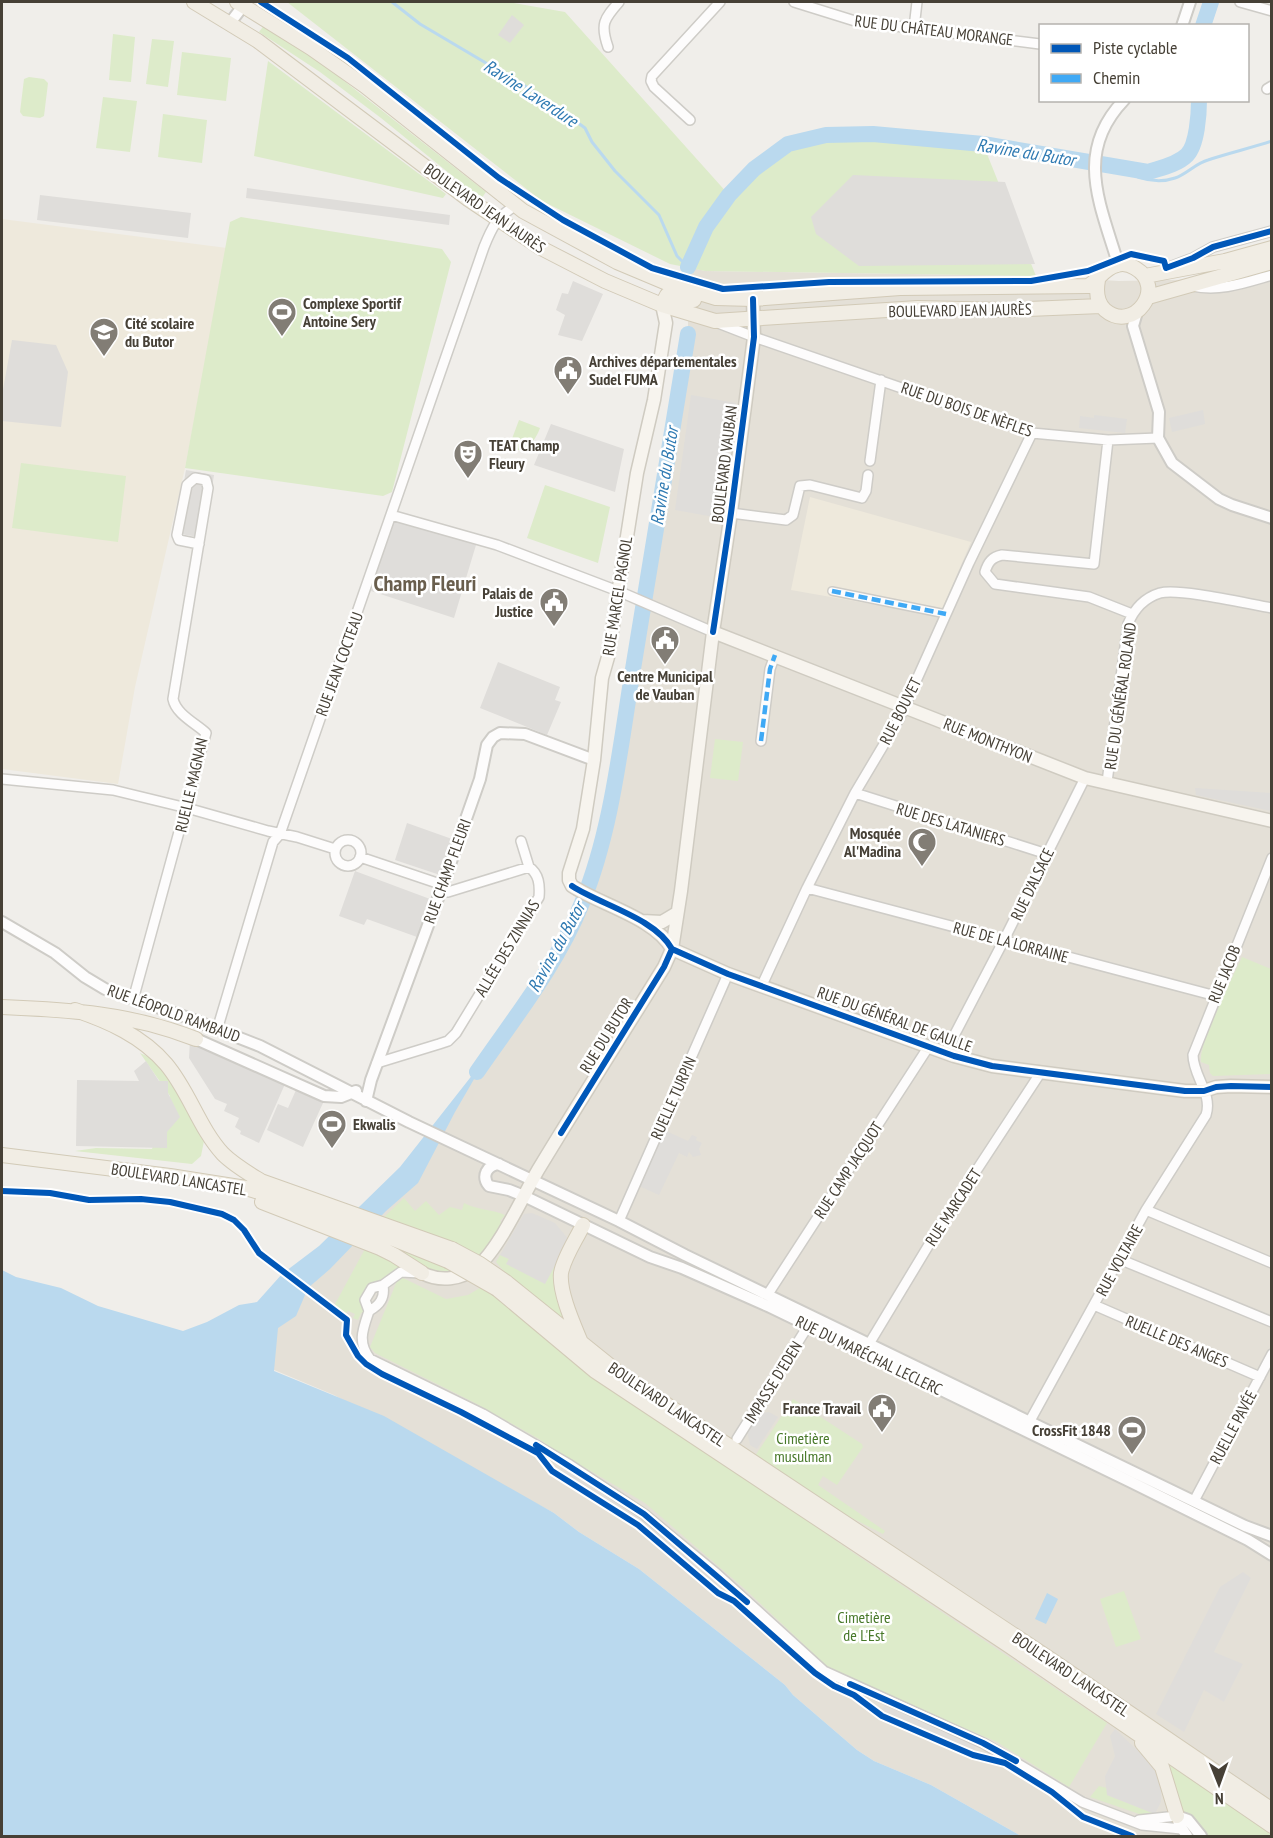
<svg xmlns="http://www.w3.org/2000/svg" width="1273" height="1838" font-family="'PT Sans Narrow',sans-serif">
<style>
.residential{fill:#e4e0d7}
.education{fill:#eee9dc}
.green{fill:#ddebca}
.parking{fill:#dfddda}
.water{fill:#bad9ee}
.lines{fill:none;stroke-linecap:round;stroke-linejoin:round}
.stream{stroke:#bad9ee;stroke-width:3}
.river{stroke:#bad9ee;stroke-width:16}
.pedestrian-casing{stroke:#ceccc7;stroke-width:10}
.minor-casing{stroke:#ceccc7;stroke-width:12}
.tertiary-casing{stroke:#ceccc7;stroke-width:14}
.secondary-casing{stroke:#cfcbc1;stroke-width:15}
.primary-casing{stroke:#d2cab7;stroke-width:16}
.pedestrian{stroke:#fdfcfc;stroke-width:7}
.minor{stroke:#fdfcfc;stroke-width:9}
.tertiary{stroke:#fdfcfc;stroke-width:10}
.secondary{stroke:#f7f4ee;stroke-width:12}
.primary{stroke:#f1ede4;stroke-width:14}
.primary-bridge-casing{stroke:#d2cab7;stroke-width:16;stroke-linecap:butt}
.primary-bridge{stroke:#f1ede4;stroke-width:14}
.quiet{stroke:#3fa9f5;stroke-width:4.5;stroke-dasharray:9 4.5;stroke-linecap:butt}
.cycleway-casing{stroke:#fff;stroke-width:10}
.cycleway{stroke:#0057b8;stroke-width:6}
.labels{text-anchor:middle;dominant-baseline:central;stroke-width:5;stroke-linejoin:round;paint-order:stroke}
.street-label{font-size:16px;fill:#464036;stroke:#fff}
.poi-label{font-size:16px;font-weight:bold;fill:#464036;stroke:#fff;text-anchor:start}
.park-label{font-size:16px;fill:#477829;stroke:#fff}
.water-label{font-size:18px;font-style:italic;fill:#2f7ab2;stroke:#fff}
.district-label{font-size:22px;font-weight:bold;fill:#695e4d;stroke:#fff}
</style>
<rect width="100%" height="100%" fill="#f0eeea"/>
<path class="residential" d="M 688,267 L 705,271 L 1036,276 L 1119,281 L 1271,278 L 1271,1836 L 1021,1836 L 931,1785 L 874,1761 L 857,1750 L 793,1695 L 785,1685 L 639,1569 L 579,1532 L 554,1513 L 334,1395 L 231,1352 L 409,1173 L 547,971 L 581,906 L 594,868 L 607,818 L 624,721 L 688,334 Z"/>
<path class="education" d="M 2,219 L 227,248 L 185,468 L 135,687 L 118,784 L 2,769 Z
M 810,497 L 971,542 L 939,616 L 791,590 Z"/>
<path class="green" d="M 287,2 L 508,2 L 565,12 L 729,195 C 745,179 769,152 789,144 C 842,122 926,139 983,144 L 1036,276 L 705,271 L 670,264 L 542,201 Z
M 265,24 L 325,66 L 486,192 L 481,199 L 381,118 L 320,72 L 259,32 Z
M 113,34 L 135,37 L 131,82 L 109,80 Z
M 152,39 L 174,41 L 168,87 L 146,84 Z
M 182,52 L 231,58 L 226,101 L 177,95 Z
M 268,61 L 446,194 L 443,198 L 254,156 Z
M 29,77 L 44,79 L 48,83 L 44,116 L 40,118 L 23,116 L 20,112 L 24,79 Z
M 103,97 L 137,101 L 130,152 L 96,148 Z
M 163,114 L 207,120 L 202,163 L 158,157 Z
M 241,217 L 442,249 L 451,262 L 392,492 L 383,496 L 185,468 L 230,222 Z
M 519,420 L 540,428 C 535,442 527,450 512,451 L 510,444 Z
M 21,463 L 126,476 L 118,542 L 12,528 Z
M 545,485 L 610,507 L 598,563 L 527,538 Z
M 715,739 L 743,742 L 738,781 L 710,778 Z
M 1242,957 L 1271,969 L 1271,1074 L 1213,1076 L 1210,1073 L 1209,1065 L 1201,1062 C 1198,1043 1233,977 1242,957 Z
M 140,1053 C 167,1063 190,1115 204,1141 L 201,1156 L 192,1164 L 75,1151 L 96,1148 L 152,1149 L 170,1096 Z
M 404,1198 L 415,1211 L 426,1201 L 439,1215 L 450,1207 L 462,1210 L 464,1203 C 477,1210 491,1209 505,1215 L 500,1221 L 503,1223 L 479,1257 L 383,1218 Z
M 569,1240 L 558,1263 L 572,1328 L 510,1278 L 496,1262 L 500,1255 L 509,1259 L 507,1264 Z
M 394,1244 L 458,1271 C 430,1278 416,1262 392,1249 Z
M 366,1247 L 401,1265 L 402,1269 L 368,1287 L 361,1303 L 365,1312 L 361,1313 L 358,1320 L 353,1318 L 355,1314 L 348,1311 L 345,1314 L 334,1306 Z
M 399,1276 L 446,1299 L 468,1295 L 483,1286 L 636,1403 L 634,1406 L 698,1445 L 855,1554 L 1107,1723 L 1069,1787 L 997,1742 L 833,1672 L 746,1590 L 645,1503 L 555,1450 L 539,1439 L 475,1403 L 375,1353 L 370,1347 Z
M 793,1399 L 862,1444 L 863,1447 L 837,1485 L 823,1476 L 818,1485 L 885,1531 L 883,1534 L 819,1501 L 755,1456 Z
M 1124,1591 L 1141,1639 L 1116,1647 L 1100,1599 Z
M 1162,1759 L 1271,1834 L 1267,1836 L 1204,1836 C 1197,1826 1191,1814 1177,1812 Z
M 1099,1786 L 1107,1788 L 1107,1795 L 1155,1814 L 1145,1816 L 1090,1797 Z"/>
<path class="parking" d="M 512,15 L 524,25 L 510,43 L 498,35 Z
M 853,175 L 1005,182 L 1035,264 L 859,266 L 816,234 L 811,217 Z
M 247,188 L 450,215 L 449,225 L 246,198 Z
M 40,195 L 191,213 L 188,238 L 37,220 Z
M 573,281 L 603,294 L 582,341 L 558,335 L 565,315 L 556,310 L 562,293 L 568,294 Z
M 12,340 L 56,345 L 68,372 L 61,427 L 2,421 L 2,395 Z
M 691,395 L 736,403 L 727,466 L 721,472 L 717,502 L 721,511 L 720,518 L 675,510 Z
M 1203,410 L 1205,424 L 1172,432 L 1169,418 Z
M 1094,415 L 1127,419 L 1125,433 L 1079,428 L 1080,416 L 1094,418 Z
M 551,424 L 624,449 L 615,492 L 534,465 Z
M 186,470 L 214,475 L 204,538 L 175,533 Z
M 392,518 L 476,545 L 454,618 L 371,591 Z
M 498,662 L 560,687 L 555,700 L 561,702 L 547,735 L 480,708 Z
M 1195,788 L 1271,793 L 1271,811 L 1196,795 Z
M 407,823 L 452,839 L 440,875 L 395,860 Z
M 355,871 L 430,899 L 417,937 L 367,919 L 364,925 L 339,916 Z
M 190,1040 L 285,1084 L 259,1143 L 240,1134 L 241,1131 L 235,1127 L 239,1118 L 224,1111 L 227,1104 L 215,1099 L 189,1058 Z
M 146,1061 L 159,1081 L 168,1081 L 168,1093 L 180,1117 L 167,1132 L 167,1148 L 76,1146 L 77,1080 L 139,1081 L 134,1071 Z
M 296,1090 L 323,1103 L 303,1147 L 267,1130 L 278,1104 L 288,1108 Z
M 664,1130 L 688,1141 L 692,1135 L 697,1137 L 696,1140 L 702,1143 L 699,1149 L 701,1155 L 693,1157 L 689,1152 L 687,1157 L 679,1153 L 659,1195 L 639,1186 Z
M 532,1213 L 555,1223 L 569,1240 L 545,1284 L 506,1264 L 509,1259 L 500,1255 L 524,1214 Z
M 769,1412 L 778,1417 L 757,1449 L 750,1445 L 747,1431 L 758,1414 Z
M 563,1466 L 646,1518 L 722,1585 L 718,1591 L 641,1524 L 559,1472 Z
M 1243,1572 L 1251,1578 L 1214,1652 L 1243,1664 L 1224,1702 L 1204,1690 L 1184,1732 L 1156,1714 L 1220,1587 Z
M 884,1705 L 977,1744 L 973,1752 L 881,1713 Z
M 1115,1729 L 1156,1768 L 1161,1784 L 1161,1802 L 1155,1814 L 1107,1795 L 1105,1776 L 1115,1756 L 1110,1736 Z"/>
<path class="water" d="M 488,1055 L 455,1112 L 418,1183 L 386,1211 L 330,1269 L 308,1288 L 296,1316 L 278,1328 L 274,1371 L 384,1416 L 554,1513 L 579,1532 L 639,1569 L 785,1685 L 793,1695 L 857,1750 L 874,1761 L 931,1785 L 1021,1836 L 2,1836 L 2,1270 L 16,1277 L 61,1288 L 98,1306 L 183,1331 L 207,1322 L 239,1305 L 257,1302 L 282,1274 L 319,1246 L 400,1167 Z
M 1047,1593 L 1058,1599 L 1046,1624 L 1035,1619 Z"/>
<g class="lines">
<path class="stream" d="M 392,2 L 420,24 L 540,95 L 585,128 L 592,142 L 615,171 L 659,215 L 677,256 L 688,267
M 1117,167 C 1135,178 1155,185 1175,178 C 1187,174 1196,163 1208,160 C 1229,153 1251,148 1272,141"/>
<path class="river" d="M 1203,26 L 1211,2
M 688,267 L 706,227 L 729,195 L 754,169 L 788,144 L 826,135 L 873,134 L 983,144 L 1148,172 C 1160,168 1177,165 1187,155 C 1197,145 1199,114 1199,100
M 477,1072 C 514,1018 557,965 582,903 C 612,830 620,747 633,669 C 651,557 670,446 688,334"/>
<g class="pedestrian-casing">
<path id="pedestrian" d="M 832,591 L 946,614"/>
</g>
<g class="minor-casing">
<path id="minor" d="M 794,2 L 855,21 L 1040,44
M 1240,2 L 1272,11
M 914,28 L 917,2
M 608,47 C 600,24 604,19 619,2
M 1267,89 L 1272,86
M 690,120 L 654,87 L 651,81 L 652,76 L 720,2
M 1172,266 L 1193,258 L 1213,247 L 1272,231
M 1192,286 C 1220,292 1244,283 1272,275
M 718,323 L 754,337 L 1032,433 L 1108,440 L 1158,438
M 1108,440 L 1094,564 L 1002,555 C 992,557 988,562 985,572 L 995,584 L 1089,597 L 1132,614
M 870,461 L 881,380
M 731,513 L 786,520 L 793,515 L 800,486 L 810,485 L 862,498 L 866,491 L 868,475
M 391,515 L 497,545 L 618,591 L 713,632
M 761,741 L 770,669 L 775,655
M 2,779 L 113,790 L 187,808 L 268,831 L 297,837 L 335,849
M 1107,782 L 1128,624 C 1134,609 1144,598 1160,593 C 1180,588 1248,604 1272,608
M 855,793 L 1047,854
M335 853a13 13 0 1 1 26 0a13 13 0 1 1-26 0Z
M 521,841 L 529,867
M 360,857 L 443,885
M 807,888 L 1216,996
M 762,985 L 807,888 L 855,793 L 899,719 L 969,563 L 1032,433
M 133,1000 L 206,733 C 195,723 176,714 173,699 L 208,488 L 206,480 L 195,478 L 187,485 L 177,535 L 179,540 L 199,544
M 217,1030 L 273,842 L 280,834 L 484,247 C 492,227 497,217 515,206
M 945,1053 L 1004,940 L 1085,778
M 377,1063 L 439,1044 L 448,1041 L 456,1033 L 539,897 C 540,885 539,874 529,867 L 448,892 L 441,890
M 1146,1210 L 1272,1263
M 619,1221 L 728,974
M 1119,1259 L 1272,1322
M 420,1273 L 401,1272 L 383,1285 C 385,1298 380,1305 369,1311 C 363,1329 357,1342 370,1359 L 483,1414 L 570,1465 L 644,1514 L 717,1574 L 824,1671 L 983,1743 L 1082,1802 L 1142,1825 L 1181,1829
M 768,1294 L 929,1046
M 1094,1305 L 1260,1377
M 369,1311 L 365,1300 L 372,1288 L 383,1285
M 869,1344 L 942,1223 L 1041,1072
M 1026,1428 L 1146,1210 L 1206,1115 C 1213,1094 1193,1076 1193,1055 L 1272,858
M 737,1439 L 808,1326
M 1194,1501 L 1272,1354
M 1139,1820 L 1177,1816"/>
</g>
<g class="tertiary-casing">
<path id="tertiary" d="M 230,23 L 246,2
M 1182,26 L 1190,2
M 1121,265 L 1116,257 C 1098,199 1076,150 1124,100
M 1137,312 L 1133,326 L 1159,412 L 1158,438 L 1172,463 L 1219,499 L 1232,505 L 1272,518
M 2,922 L 55,953 L 85,977 L 105,989 L 186,1017 L 260,1046 L 409,1122 L 619,1221 L 685,1255 L 1245,1526 L 1272,1536
M 196,1039 L 324,1096 L 341,1097 L 356,1091
M 366,1101 L 371,1080 L 441,890 L 480,779 L 487,745 L 493,737 L 500,733 L 525,734 L 594,760
M 499,1164 C 487,1165 481,1176 489,1186 L 509,1190 L 524,1196 L 650,1257 L 682,1268 L 770,1307 L 1131,1482 L 1248,1540 L 1272,1555
M 1177,1816 L 1188,1820 L 1201,1836
M 1177,1816 L 1179,1824 L 1187,1836"/>
</g>
<g class="secondary-casing">
<path id="secondary" d="M 662,305 L 666,323 L 654,400 L 637,473 L 608,657 L 602,678 L 594,760 L 583,829 L 569,873 L 569,880 L 572,886 C 601,905 655,918 672,949 L 728,974 L 954,1056 L 992,1066 L 1185,1091 L 1204,1091 L 1216,1087 L 1231,1086 L 1272,1087
M 713,632 L 1085,778 L 1272,821
M 642,921 L 662,922 L 677,913
M 422,1273 C 440,1282 461,1280 477,1267 C 499,1249 523,1196 538,1170 C 579,1102 622,1035 664,967 L 672,949 L 681,891 L 713,632 L 731,513 L 754,337 L 753,299"/>
</g>
<g class="primary-casing">
<path id="primary" d="M 194,2 L 258,41 L 468,199 L 541,248 L 605,281 L 662,305 L 715,321 L 918,308 L 1006,310 L 1101,306
M 237,2 L 311,48 L 365,86 L 523,211 L 617,262 L 667,283 L 716,298 L 753,299 L 900,288 L 1088,286 C 1099,280 1105,267 1117,265 C 1123,263 1130,265 1135,268 C 1168,287 1133,334 1105,310 C 1096,302 1096,291 1098,280
M 1145,276 L 1225,261 L 1272,248
M 1148,297 L 1272,262
M 662,305 L 667,295 L 672,294 L 694,300
M 2,1007 C 72,1010 129,1013 196,1039
M 75,1010 C 108,1021 142,1036 166,1064 C 189,1091 199,1128 223,1154 C 234,1165 248,1173 261,1181 L 452,1249
M 2,1155 L 170,1176 L 246,1188 L 297,1204 L 391,1238 L 448,1261
M 262,1202 L 380,1248 L 394,1255 L 422,1273
M 506,1282 L 619,1373 L 1047,1657 L 1272,1810
M 497,1289 L 595,1371 L 1008,1645 L 1272,1826
M 580,1340 C 573,1323 559,1292 561,1273 C 564,1257 576,1240 583,1225
M 1142,1743 L 1162,1767 L 1177,1816"/>
</g>
<use href="#pedestrian" class="pedestrian"/>
<use href="#minor" class="minor"/>
<use href="#tertiary" class="tertiary"/>
<use href="#secondary" class="secondary"/>
<use href="#primary" class="primary"/>
<g class="primary-bridge-casing">
<path id="primary-bridge" d="M 452,1249 L 480,1264 L 506,1282
M 448,1261 L 497,1289"/>
</g>
<use href="#primary-bridge" class="primary-bridge"/>
<path class="quiet" d="M 832,591 L 946,614
M 761,741 L 770,669 L 775,655"/>
<g class="cycleway-casing">
<path id="cycleway" d="M 261,2 L 348,58 L 499,178 L 563,220 L 652,268 L 723,289 L 829,282 L 1031,281 L 1088,271 L 1131,254 L 1164,261 L 1166,268 L 1193,258 L 1213,247 L 1272,231
M 713,632 L 731,513 L 754,337 L 753,299
M 572,886 C 601,905 655,918 672,949 L 728,974 L 954,1056 L 992,1066 L 1185,1091 L 1204,1091 L 1216,1087 L 1231,1086 L 1272,1087
M 561,1133 L 664,967 L 672,949
M 2,1191 L 50,1193 L 89,1200 L 141,1199 L 170,1202 L 222,1214 L 234,1220 L 244,1230 L 259,1253 L 347,1320 L 346,1335 L 358,1356 L 366,1364 L 382,1374 L 461,1412 L 538,1453 L 552,1471 L 638,1525 L 718,1593 L 734,1601 L 815,1673 L 834,1686 L 854,1695 L 882,1716 L 973,1755 L 1005,1763 L 1052,1792 L 1083,1817 L 1132,1836
M 536,1445 L 644,1514 L 747,1602
M 850,1684 L 983,1743 L 1016,1761"/>
</g>
<use href="#cycleway" class="cycleway"/>
</g>
<defs>
<g id="stadium-pin" transform="scale(1.5)"><path d="M0 17L-7.5 6A9.5 9.5 0 1 1 7.5 6Z" fill="#827d75" stroke="#fff"/><path d="M0-5a6.5 5 0 1 0 0 10a6.5 5 0 1 0 0-10ZM-3.5-1.8h7v3.6h-7Z" fill="#fff"/></g>
<g id="university-pin" transform="scale(1.5)"><path d="M0 17L-7.5 6A9.5 9.5 0 1 1 7.5 6Z" fill="#827d75" stroke="#fff"/><path d="M0-5L7-2L0 1L-7-2ZM-4 1L0 2.5L4 1V4Q0 6-4 4Z" fill="#fff"/></g>
<g id="civic-pin" transform="scale(1.5)"><path d="M0 17L-7.5 6A9.5 9.5 0 1 1 7.5 6Z" fill="#827d75" stroke="#fff"/><path d="M-.6-6.5H3V-4.5H.6V-3L4-1V1h2V6H-6V1h2V-1L-.6-3ZM-1.2 2.5V6h2.4V2.5Z" fill="#fff"/></g>
<g id="theatre-pin" transform="scale(1.5)"><path d="M0 17L-7.5 6A9.5 9.5 0 1 1 7.5 6Z" fill="#827d75" stroke="#fff"/><path d="M-5-5.5Q0-4 5-5.5V0Q5 5 0 6Q-5 5-5 0ZM-3.3-2.5H-1v1.5H-3.3ZM1-2.5H3.3v1.5H1ZM-2.8 1Q0 5.5 2.8 1Z" fill="#fff"/></g>
<g id="mosque-pin" transform="scale(1.5)"><path d="M0 17L-7.5 6A9.5 9.5 0 1 1 7.5 6Z" fill="#827d75" stroke="#fff"/><path d="M3.5-4.9A6 6 0 1 0 3.5 4.9A5 5 0 1 1 3.5-4.9Z" fill="#fff"/></g>
</defs>
<g fill-rule="evenodd">
<use href="#stadium-pin" x="282" y="312"/>
<use href="#university-pin" x="104" y="332"/>
<use href="#civic-pin" x="568" y="370"/>
<use href="#theatre-pin" x="468" y="454"/>
<use href="#civic-pin" x="554" y="602"/>
<use href="#civic-pin" x="665" y="640"/>
<use href="#mosque-pin" x="922" y="842"/>
<use href="#stadium-pin" x="332" y="1124"/>
<use href="#civic-pin" x="882" y="1408"/>
<use href="#stadium-pin" x="1132" y="1430"/>
</g>
<g class="labels">
<g class="street-label">
<text transform="translate(934 30) rotate(7)">RUE DU CHÂTEAU MORANGE</text>
<text transform="translate(485 208) rotate(35)">BOULEVARD JEAN JAURÈS</text>
<text transform="translate(960 310) rotate(-1)">BOULEVARD JEAN JAURÈS</text>
<text transform="translate(967 409) rotate(19)">RUE DU BOIS DE NÈFLES</text>
<text transform="translate(724 464) rotate(-83)">BOULEVARD VAUBAN</text>
<text transform="translate(617 596) rotate(-81)">RUE MARCEL PAGNOL</text>
<text transform="translate(339 664) rotate(-70)">RUE JEAN COCTEAU</text>
<text transform="translate(1120 696) rotate(-82)">RUE DU GÉNÉRAL ROLAND</text>
<text transform="translate(900 711) rotate(-63)">RUE BOUVET</text>
<text transform="translate(988 740) rotate(22)">RUE MONTHYON</text>
<text transform="translate(191 785) rotate(-77)">RUELLE MAGNAN</text>
<text transform="translate(951 824) rotate(17)">RUE DES LATANIERS</text>
<text transform="translate(447 871) rotate(-70)">RUE CHAMP FLEURI</text>
<text transform="translate(1032 884) rotate(-64)">RUE D'ALSACE</text>
<text transform="translate(1011 942) rotate(15)">RUE DE LA LORRAINE</text>
<text transform="translate(507 948) rotate(-59)">ALLÉE DES ZINNIAS</text>
<text transform="translate(1224 974) rotate(-68)">RUE JACOB</text>
<text transform="translate(174 1013) rotate(20)">RUE LÉOPOLD RAMBAUD</text>
<text transform="translate(895 1019) rotate(20)">RUE DU GÉNÉRAL DE GAULLE</text>
<text transform="translate(606 1035) rotate(-58)">RUE DU BUTOR</text>
<text transform="translate(673 1098) rotate(-66)">RUELLE TURPIN</text>
<text transform="translate(848 1170) rotate(-57)">RUE CAMP JACQUOT</text>
<text transform="translate(179 1179) rotate(9)">BOULEVARD LANCASTEL</text>
<text transform="translate(953 1207) rotate(-57)">RUE MARCADET</text>
<text transform="translate(1119 1260) rotate(-61)">RUE VOLTAIRE</text>
<text transform="translate(1177 1341) rotate(23)">RUELLE DES ANGES</text>
<text transform="translate(869 1355) rotate(26)">RUE DU MARÉCHAL LECLERC</text>
<text transform="translate(773 1382) rotate(-58)">IMPASSE D'EDEN</text>
<text transform="translate(667 1404) rotate(34)">BOULEVARD LANCASTEL</text>
<text transform="translate(1233 1427) rotate(-62)">RUELLE PAVÉE</text>
<text transform="translate(1071 1674) rotate(34)">BOULEVARD LANCASTEL</text>
</g>
<g class="poi-label">
<text x="303" y="303">Complexe Sportif<tspan x="303" dy="18">Antoine Sery</tspan></text>
<text x="125" y="323">Cité scolaire<tspan x="125" dy="18">du Butor</tspan></text>
<text x="589" y="361">Archives départementales<tspan x="589" dy="18">Sudel FUMA</tspan></text>
<text x="489" y="445">TEAT Champ<tspan x="489" dy="18">Fleury</tspan></text>
<text x="533" y="593" text-anchor="end">Palais de<tspan x="533" dy="18">Justice</tspan></text>
<text x="665" y="676" text-anchor="middle">Centre Municipal<tspan x="665" dy="18">de Vauban</tspan></text>
<text x="901" y="833" text-anchor="end">Mosquée<tspan x="901" dy="18">Al'Madina</tspan></text>
<text x="353" y="1124">Ekwalis</text>
<text x="861" y="1408" text-anchor="end">France Travail</text>
<text x="1111" y="1430" text-anchor="end">CrossFit 1848</text>
</g>
<g class="park-label">
<text x="803" y="1438">Cimetière<tspan x="803" dy="18">musulman</tspan></text>
<text x="864" y="1617">Cimetière<tspan x="864" dy="18">de L'Est</tspan></text>
</g>
<g class="water-label">
<text transform="translate(531 93) rotate(33)">Ravine Laverdure</text>
<text transform="translate(1026 152) rotate(9)">Ravine du Butor</text>
<text transform="translate(664 476) rotate(-81)">Ravine du Butor</text>
<text transform="translate(556 947) rotate(-61)">Ravine du Butor</text>
</g>
<g class="district-label">
<text x="425" y="583">Champ Fleuri</text>
</g>
</g>
<rect width="1273" height="1838" fill="none" stroke="#464036" stroke-width="6"/>
<rect x="1039" y="24" width="210" height="78" fill="#ffffff" stroke="#b5b3af" stroke-width="1.5"/>
<rect x="1051" y="44" width="30" height="9" fill="#0057b8" stroke="#b5b3af" stroke-width="1.5"/>
<text x="1093" y="54" font-size="18" fill="#464036">Piste cyclable</text>
<rect x="1051" y="74" width="30" height="9" fill="#3fa9f5" stroke="#b5b3af" stroke-width="1.5"/>
<text x="1093" y="84" font-size="18" fill="#464036">Chemin</text>
<g transform="translate(1219 1784) rotate(179)" stroke="#ffffff" stroke-width="4.5" paint-order="stroke">
<path d="M0-4.5L10 22L0 15L-10 22Z" fill="#464036"/>
<text y="-9" font-size="16" font-weight="bold" text-anchor="middle" fill="#464036">N</text>
</g>
</svg>
